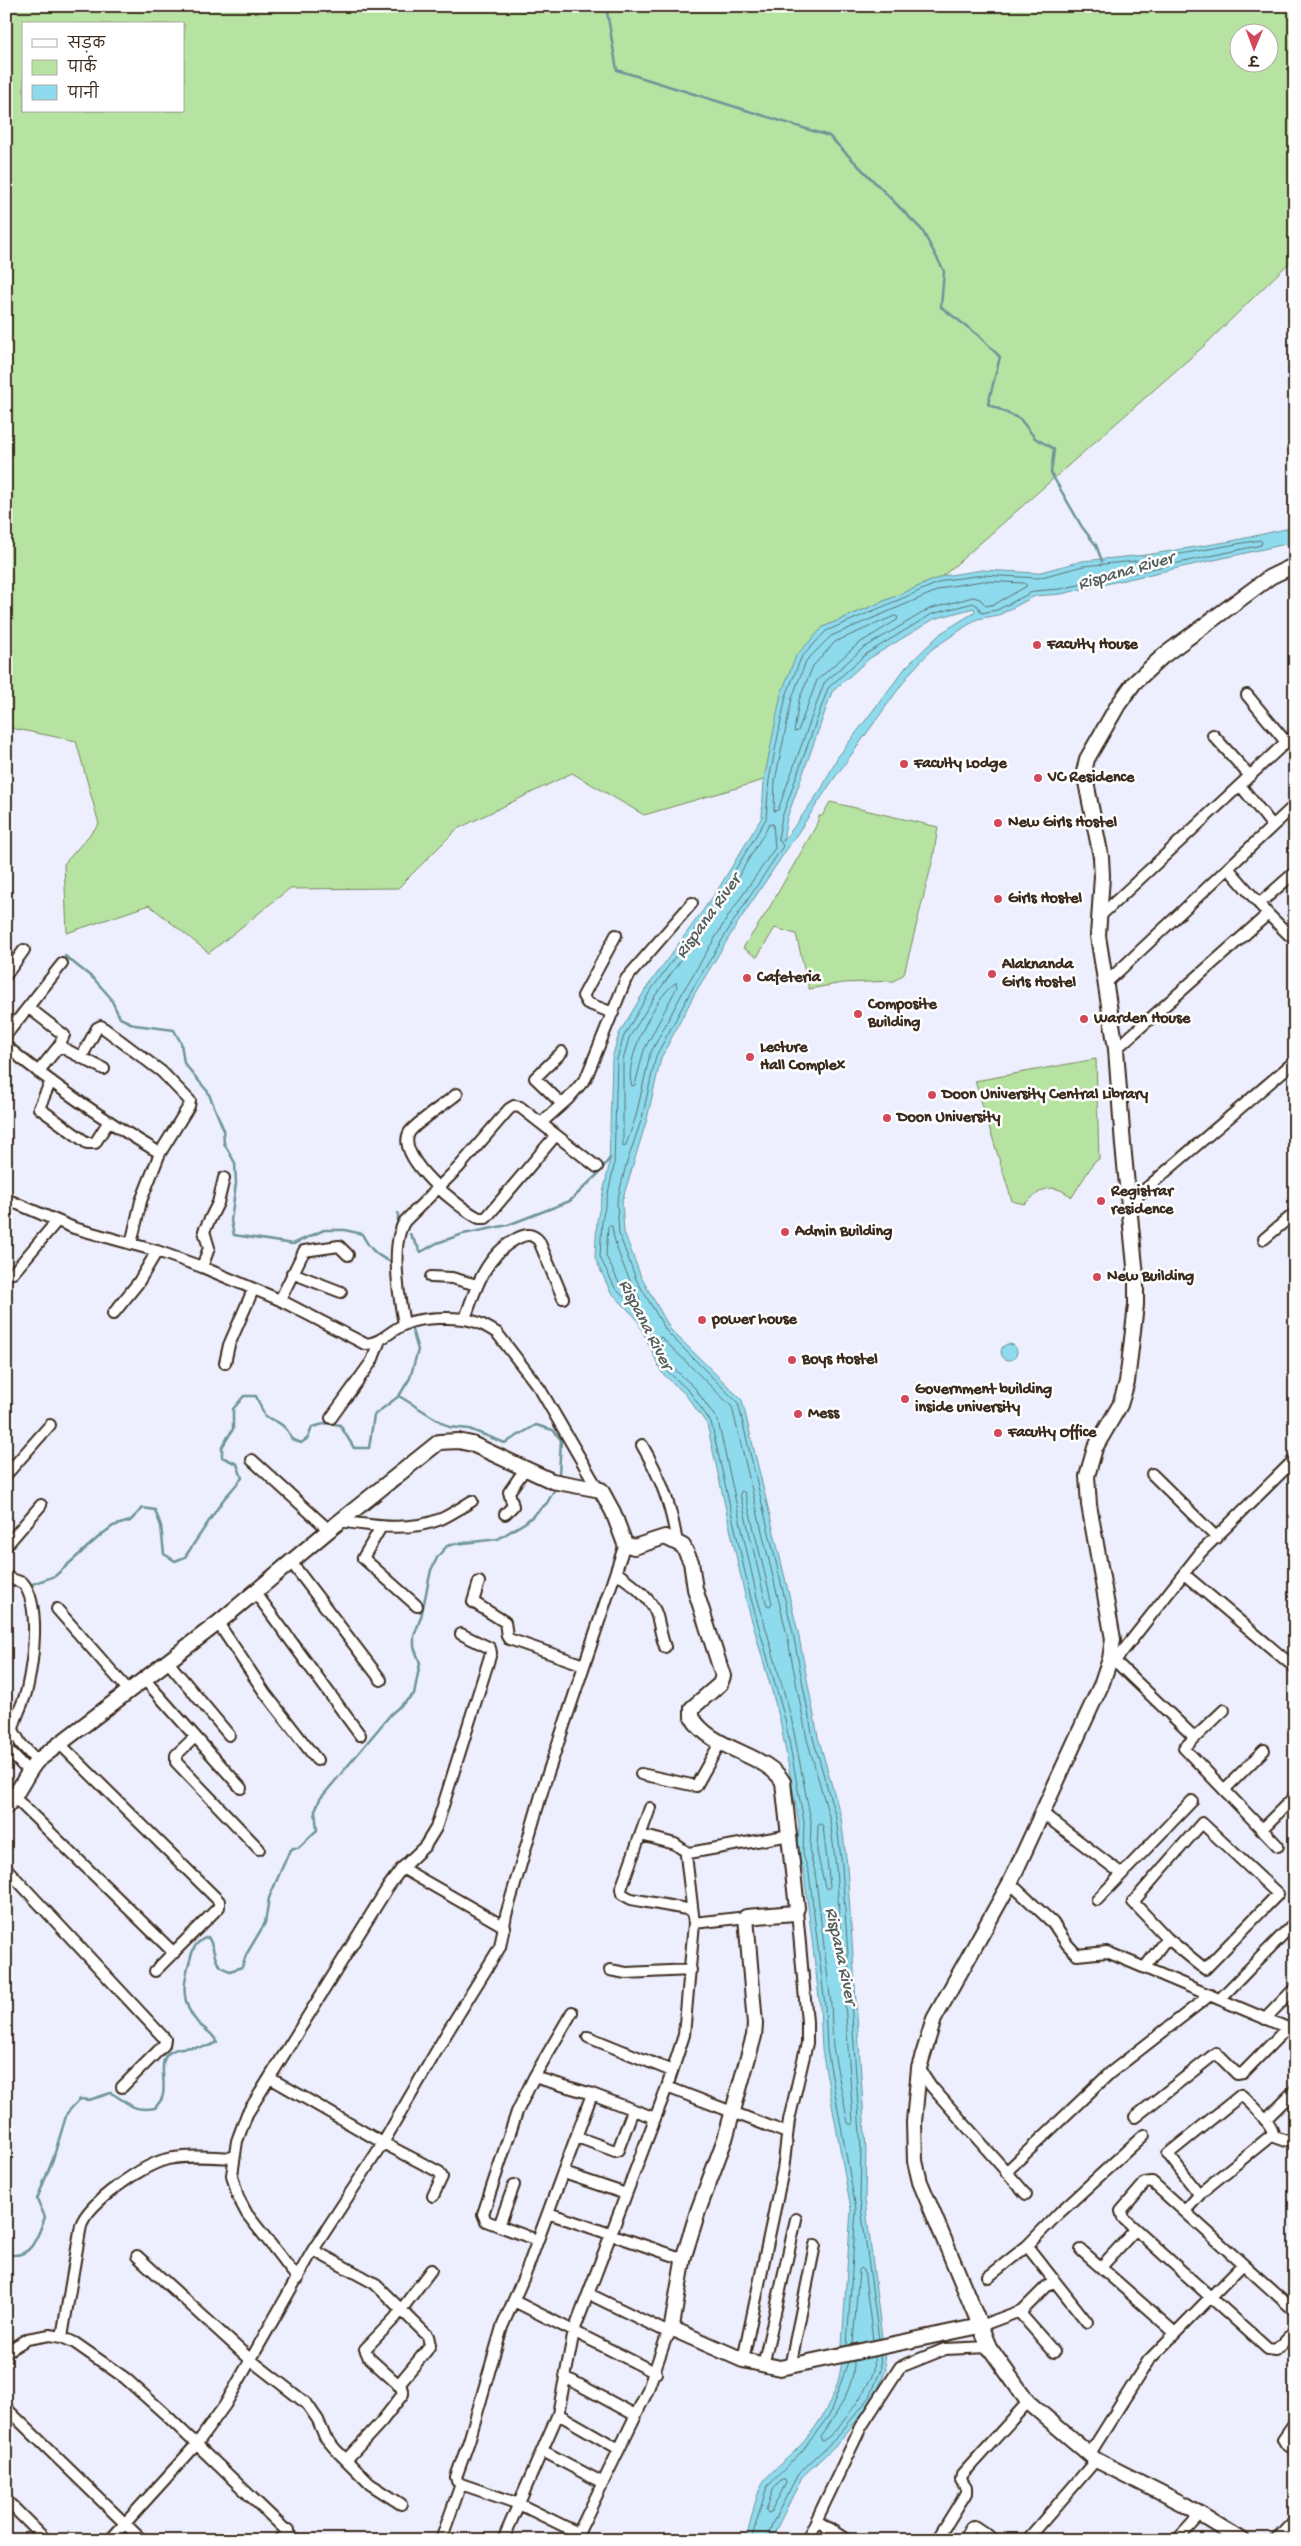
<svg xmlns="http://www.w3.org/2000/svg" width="1301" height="2546" font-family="'Gochi Hand','Playpen Sans Deva',sans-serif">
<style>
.green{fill:#b6e3a1;stroke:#788660;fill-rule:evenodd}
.water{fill:#8edbed;stroke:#6d949a;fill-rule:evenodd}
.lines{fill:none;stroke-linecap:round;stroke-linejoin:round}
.shore{stroke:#5c7171;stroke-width:1}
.stream{stroke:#6d949a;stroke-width:2.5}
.street-casing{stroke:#3b2a1e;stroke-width:14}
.secondary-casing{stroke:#3b2a1e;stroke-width:18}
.street{stroke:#fff;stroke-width:10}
.secondary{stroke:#fff;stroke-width:14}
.poi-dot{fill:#d1495b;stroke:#fff;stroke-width:2}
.labels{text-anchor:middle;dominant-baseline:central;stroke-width:5;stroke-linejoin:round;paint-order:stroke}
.poi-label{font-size:16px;font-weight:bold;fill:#3b2a1e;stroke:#fff;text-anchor:start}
.water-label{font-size:18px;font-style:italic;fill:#545f5c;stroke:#fff}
</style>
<rect width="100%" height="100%" fill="#edeffe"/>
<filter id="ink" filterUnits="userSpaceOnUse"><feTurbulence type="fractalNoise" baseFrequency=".02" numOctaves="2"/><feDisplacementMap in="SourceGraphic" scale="10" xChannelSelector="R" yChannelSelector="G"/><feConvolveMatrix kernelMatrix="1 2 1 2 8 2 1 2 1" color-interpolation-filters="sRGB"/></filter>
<g filter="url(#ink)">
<path class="green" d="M 6,6 L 1295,6 L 1295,257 L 1206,344 L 943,576 L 823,627 L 783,690 L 764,780 L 644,815 L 572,773 L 457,829 L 398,888 L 289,889 L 209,953 L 149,905 L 67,933 L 64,864 L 99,824 L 76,741 L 6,727 ZM 24,24 L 184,24 L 184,111 L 24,111 ZM 1238,32 L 1268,32 L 1268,62 L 1238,62 Z
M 830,802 L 938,827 L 933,859 L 904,974 L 894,981 L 843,983 L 809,989 L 796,934 L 775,928 L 757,957 L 743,948 L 768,910 L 816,826 L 819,816 L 822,816 Z
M 1096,1059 L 1099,1159 L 1094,1162 L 1072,1197 C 1050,1181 1043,1189 1024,1204 L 1012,1201 L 975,1081 Z"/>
<path class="water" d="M 1290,528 L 1295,542 L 1061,594 L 1035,596 L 999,615 L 977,619 L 932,649 L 910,673 L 831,783 L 739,921 L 695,993 L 661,1058 L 647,1119 L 622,1201 L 624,1232 L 641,1277 L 671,1330 L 742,1400 L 798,1632 L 818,1737 L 841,1817 L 847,1866 L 866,2150 L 865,2200 L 886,2370 L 874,2399 L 839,2442 L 802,2477 L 771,2540 L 746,2540 C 750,2524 755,2498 762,2484 C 769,2472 785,2461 795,2451 C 822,2424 845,2384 842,2345 L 851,2209 L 822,2050 L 820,2006 L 804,1873 L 798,1854 L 799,1823 L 780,1720 L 746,1600 L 707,1424 L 685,1394 L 662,1373 L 637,1319 L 610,1291 L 595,1258 L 597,1220 L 609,1166 L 612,1058 L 619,1034 L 645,990 L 717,891 L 762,817 L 764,780 L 781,694 L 796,656 L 823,627 L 943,576 L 983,570 L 1037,573 L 1082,561 L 1146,555 L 1232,541 ZM 974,608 L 975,612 L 941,633 L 906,667 L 837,758 L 822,788 L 783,842 L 787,818 L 832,692 L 870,658 L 934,619 Z
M1001 1352a8 8 0 1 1 16 0a8 8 0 1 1-16 0Z"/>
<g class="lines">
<path class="shore" d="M 983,581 L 1024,583 L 1027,586 L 995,604 L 986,606 L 980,599 L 973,597 L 929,609 L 862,649 L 824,683 L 778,810 L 774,811 L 775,781 L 792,698 L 806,661 L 831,636 L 946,587 Z
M 895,616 L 898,617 L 897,620 L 858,644 L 817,680 L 798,731 L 794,732 L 799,700 L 813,666 L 835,642 Z
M 773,824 L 775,848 L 729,915 L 685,988 L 650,1054 L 636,1116 L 626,1145 L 623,1146 L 623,1060 L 629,1038 L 655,996 L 726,897 L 769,825 Z
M 676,983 L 677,987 L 644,1050 L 635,1085 L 632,1086 C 622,1064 656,993 676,983 Z
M 610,1225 L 612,1226 C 615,1251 628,1277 640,1299 L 639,1302 L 620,1285 L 606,1256 L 608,1227 Z
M 661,1337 L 732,1407 L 787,1635 L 807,1739 L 830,1820 L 836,1867 L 853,2122 L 851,2125 L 848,2123 L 833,2048 L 831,2004 L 815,1872 L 810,1853 L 811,1821 L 791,1717 L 757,1597 L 718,1421 L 694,1387 L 671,1366 L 659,1340 Z
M 742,1491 L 745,1493 L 772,1603 L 770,1606 L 767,1605 L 764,1595 L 743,1506 L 740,1494 Z
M 821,1824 L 823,1826 L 830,1886 L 828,1889 L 825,1887 L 817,1852 L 818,1826 Z
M 853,2344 L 859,2270 L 861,2268 L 864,2270 L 873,2340
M 847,2346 L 856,2209 L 827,2049 L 825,2005 L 809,1873 L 803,1854 L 804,1822 L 785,1719 L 751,1599 L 711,1422 L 689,1391 L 666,1370 L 642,1316 L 615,1288 L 600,1257 L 602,1221 L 614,1166 L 617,1059 L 624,1036 L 649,993 L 721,893 L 766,819 L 769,780 L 786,696 L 801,658 L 826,631 L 945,580 L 983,575 L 1038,578 L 1083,566 L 1146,560 L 1260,540 L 1262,542 L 1261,545 L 1060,589 L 1034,591 L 997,610 L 981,613 L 978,606 L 973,603 L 932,614 L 866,654 L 828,688 L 782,817 L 778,838 L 783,846 L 735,919 L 691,991 L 656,1056 L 642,1118 L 626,1165 L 617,1202 L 619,1234 L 636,1279 L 667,1332 L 738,1403 L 793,1633 L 813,1738 L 836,1818 L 842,1866 L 861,2150 L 860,2200 L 879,2339
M 854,2361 C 855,2387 835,2417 820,2437 L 822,2441 C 836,2436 872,2384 874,2369 C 875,2365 874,2360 874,2357
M 782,2480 L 785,2480 L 786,2483 L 771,2512 L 768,2513 L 766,2510 L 773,2490 Z
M 751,2540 L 767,2487 L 803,2450 L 830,2414 L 848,2362
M 767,2540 L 772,2524 L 798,2474 L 835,2439 L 870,2397 L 881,2369 L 880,2355"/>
<path class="stream" d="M 606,6 L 617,70 L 829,136 L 922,230 L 944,271 L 941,307 L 978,335 L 1000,357 L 988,404 L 1020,419 L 1035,438 L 1054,449 L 1051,473 L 1082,527 L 1096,545 L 1102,561
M 65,956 L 94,979 L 110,997 L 120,1018 L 135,1025 L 174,1030 L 181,1043 L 184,1063 L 208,1092 L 223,1128 L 224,1143 L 235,1163 L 236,1183 L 231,1221 L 234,1235 L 293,1244 L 324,1230 L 345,1230 L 362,1234 C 370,1250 378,1257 394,1263
M 398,1228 L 398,1213
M 410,1234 L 421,1252 L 437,1243 L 463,1234 L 508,1225 L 570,1201 L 599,1173 L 610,1158
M 399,1396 L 449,1427 L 469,1429 L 505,1443 L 536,1425 L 553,1430 L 561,1440 L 559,1474
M 6,1583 L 19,1587
M 27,1586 L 55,1576 L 101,1535 L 113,1526 L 130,1521 L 143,1508 L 155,1510 L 161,1526 L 164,1554 L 175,1561 L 185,1557 L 223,1500 L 242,1478 L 237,1464 L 222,1457 L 222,1447 L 233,1429 L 233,1409 L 244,1396 L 256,1396 L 265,1417 C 278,1421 287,1426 292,1439 L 301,1443 L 308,1438 L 312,1427 L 328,1423 L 340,1425 L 354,1448 L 369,1448 L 374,1415 L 399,1396 L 410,1378 L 418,1350 L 412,1330
M 6,2250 L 8,2254 C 32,2260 38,2235 45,2217 L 37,2199 L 53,2159 L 67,2113 L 80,2099 L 89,2100 L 111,2093 C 130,2103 131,2112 155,2108 C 157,2105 161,2101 162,2098 C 168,2084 155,2059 172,2051 C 186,2043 203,2052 217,2042 C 212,2032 205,2030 198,2023 C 180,2003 183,1983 190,1960 C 193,1948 196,1941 208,1937 C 218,1953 210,1964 230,1971 L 242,1967 L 246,1955 L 265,1923 L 269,1898 L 289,1852 L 293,1848 L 298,1848 L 317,1830 L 315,1810 L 320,1799 L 391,1714 L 414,1694 L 420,1663 L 414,1647 L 414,1636 L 421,1617 L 431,1570 L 438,1556 L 447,1546 L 455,1544 L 498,1539 L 526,1522 L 547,1503 L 556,1487"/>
<g class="street-casing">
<path id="street" d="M 1247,695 L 1286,742 L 1295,735
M 1213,735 L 1250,776
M 1240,785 L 1272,825
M 1228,868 L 1268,914
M 1259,904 L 1295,872
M 1099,917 L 1286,742
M 6,975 L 24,950
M 1107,982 L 1295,805
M 29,1008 L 64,1035 L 59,1046 L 38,1072
M 613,1013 L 587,1003 L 583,996 L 616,935
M 6,1035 L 62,964
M 6,1046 C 54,1086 106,1121 160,1153
M 59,1046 L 104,1069
M 1116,1049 L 1268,914 L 1289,935 L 1295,935
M 562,1052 L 535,1078 L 562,1104
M 82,1056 L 97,1028 L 101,1026 L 162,1072 L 190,1101 L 189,1106 L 160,1153 L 141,1201 L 131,1244
M 51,1081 L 39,1108 L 87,1143 L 95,1143 L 109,1121
M 457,1094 C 448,1102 414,1124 409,1133 C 396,1158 460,1209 479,1218 L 486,1218 L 556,1135
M 541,1123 L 568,1099 L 586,1078 L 626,979 L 692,903
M 6,1199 L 74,1228 L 157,1251 L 202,1267 L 280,1300 L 365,1344 C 380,1344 390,1331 403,1325 C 418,1317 457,1316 473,1321 C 481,1323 489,1328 497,1333 L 540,1389 L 598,1489
M 1128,1204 L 1295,1061
M 1264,1239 L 1295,1213
M 202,1267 L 209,1248 L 204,1231 L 218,1203 L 224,1178
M 13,1273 L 57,1221
M 292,1273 L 341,1292
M 431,1277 L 452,1278 L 477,1285
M 280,1300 L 304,1251 L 339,1246 L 348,1255
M 113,1314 L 138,1283 L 157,1251
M 465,1319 C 475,1289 486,1254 518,1238 C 526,1234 532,1233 539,1241 L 563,1298
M 404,1324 C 399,1298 390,1243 405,1221 L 459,1167 L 509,1109 L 514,1106 L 520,1107 L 597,1167
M 225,1363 L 229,1345 L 253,1290
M 331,1418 L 372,1361 L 380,1340
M 642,1445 C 661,1478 671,1505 677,1543
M 252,1460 L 329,1530
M 1152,1474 L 1217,1538
M 6,1475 L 50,1425
M 505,1514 L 513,1506 L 509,1492 L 525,1469
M 340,1521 C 373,1526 409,1532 441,1519 C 452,1514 462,1507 472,1501
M 381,1527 L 363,1558 L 417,1606
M 6,1546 L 41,1505
M 291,1562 L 381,1680
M 616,1572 C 630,1583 652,1598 657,1616 C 660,1627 661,1636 665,1647
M 1184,1574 L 1294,1667
M 6,1577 L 23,1583 C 41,1605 33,1662 27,1689 C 24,1703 15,1716 13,1730 L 21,1744 L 37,1761
M 479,1582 L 473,1602 L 505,1622 L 507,1636 L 509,1639 L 584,1665
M 255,1592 L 360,1735
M 57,1609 L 130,1692
M 218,1623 L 265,1693 L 317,1760
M 1110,1659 L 1115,1661 L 1194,1737
M 1115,1661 L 1200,1553 L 1295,1459
M 168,1662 L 229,1735
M 145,1680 L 241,1788
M 1224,1710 L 1184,1748 L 1278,1846
M 195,1737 L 176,1755 L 176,1762 L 259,1849
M 59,1743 L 219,1901 L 219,1907 L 155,1971
M 6,1748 L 28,1771
M 641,1774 L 696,1786 L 720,1743
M 1224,1790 L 1264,1750
M 15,1798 L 174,1953
M 650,1808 L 621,1889 L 622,1894 L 631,1899 L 692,1910
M 1042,1813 L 1122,1874
M 1261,1830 L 1295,1796
M 641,1835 L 675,1844 L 688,1853
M 6,1868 L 165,2039 L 164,2045 L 122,2087
M 402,1868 L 425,1846 L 436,1828 L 491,1653 L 490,1648 L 461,1634
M 1010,1883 L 1053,1923 L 1067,1944 L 1077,1955 L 1107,1952 L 1295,2031
M 1097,1900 L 1192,1801
M 694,1923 L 747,1917
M 1145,1967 L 1167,1938 L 1133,1902 L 1202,1823 L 1278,1894 L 1205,1969 L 1167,1938
M 610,1970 L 626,1973 L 691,1970
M 1220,1999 L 1295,1922
M 1265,2019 L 1295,1988
M 588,2037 L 672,2071
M 919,2068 L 931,2086 L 1026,2194
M 534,2077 L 592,2094
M 270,2078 L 383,2143 L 439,2172 L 442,2177 L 433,2196
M 667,2087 L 787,2133
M 1241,2095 C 1249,2101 1273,2125 1273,2134 L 1199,2194 L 1168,2154 Z
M 1135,2117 L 1216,2053 L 1237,2074 L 1243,2073 L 1287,2028
M 1265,2120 L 1295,2090
M 1272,2136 L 1286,2141 L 1295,2138
M 577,2137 L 615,2151 L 618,2150 L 633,2110
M 1006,2172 L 1110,2073 L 1210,1995
M 564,2173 L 626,2194
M 1185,2211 L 1200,2194
M 548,2213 L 684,2259
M 499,2226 L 514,2185
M 537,2240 L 486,2221 L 483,2214 L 517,2112 L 534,2077 L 572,2012
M 313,2250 L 374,2283 L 428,2336 L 430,2345 L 427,2350 L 398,2385
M 1081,2250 L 1174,2332
M 137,2256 L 252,2361 L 307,2404 L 318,2420 L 325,2437 L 336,2450 L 370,2484 L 401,2504
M 1101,2267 L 1135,2230
M 988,2277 L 1027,2246
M 298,2279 L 247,2214 L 238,2197 L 232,2175 L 237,2141 L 247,2114 L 388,1887 L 402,1868 L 505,1927
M 589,2294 L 669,2333
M 514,2301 L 656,2373
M 1295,2311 L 1152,2182 L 1145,2183 L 1121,2211 L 1123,2218 L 1268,2349 L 1276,2350 L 1295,2330
M 1019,2312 L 1054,2352
M 1087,2322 L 1027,2246 L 1059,2213 L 1144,2135
M 980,2326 L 1023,2310 L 1053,2280
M 62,2337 L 81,2225 C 89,2202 144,2164 168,2159 C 189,2155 212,2157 233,2158
M 6,2352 L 27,2339 L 50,2335 L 62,2337 L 75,2343 L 125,2378 L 164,2413 L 296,2540
M 743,2360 L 783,2170 L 789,2120 L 807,2043 L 807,2022 L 797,1911
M 763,2366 L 796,2219
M 790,2367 L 815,2245
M 565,2377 L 635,2415
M 6,2408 L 142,2540
M 558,2414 L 619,2449
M 1295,2422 L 1283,2439 L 1286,2444 L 1295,2450
M 543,2451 L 603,2483
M 1089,2455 L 1148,2361 L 1243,2264
M 346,2460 L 382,2421 L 403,2394 L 401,2387 L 369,2358 L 365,2349 L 395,2318 L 431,2270
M 6,2500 L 46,2540
M 817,2521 L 847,2540
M 578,2533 L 519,2504 L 461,2484 L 457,2481 L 456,2477 L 469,2441 L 502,2327 L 526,2272 L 592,2094 L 655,2118
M 110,2540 L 196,2445 L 225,2405 L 313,2250 L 383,2143 L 448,2031 L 500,1947 L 506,1915 L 544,1785 L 625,1544
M 280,2540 L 289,2530
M 441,2540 L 461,2484
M 503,2540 L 558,2414 L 574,2331 L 667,2087 L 684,2035 L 694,1923 L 686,1855 L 689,1853 L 790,1835
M 575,2540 L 647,2392 L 666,2338 L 673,2328
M 807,2540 L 861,2427 L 900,2367 L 945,2349 L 989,2347
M 937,2540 L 966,2493 L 966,2488 L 961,2480 L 962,2475 L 1028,2402
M 963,2540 L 971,2527 L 974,2526 L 995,2540
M 1027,2540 L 1096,2460
M 1177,2540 L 1201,2514
M 1276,2540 L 1295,2520"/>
</g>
<g class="secondary-casing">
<path id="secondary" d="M 6,1807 C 19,1793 25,1775 37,1761 L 218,1623 L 329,1530 L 439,1442 L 458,1441 L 472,1444 L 552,1481 L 601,1490 L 613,1512 L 625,1544 L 634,1547 L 665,1537 L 683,1546 L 691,1562 L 695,1589 L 723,1676 L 720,1684 L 692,1708 L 692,1717 C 710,1750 768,1754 783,1782 L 797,1908 L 794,1913 L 746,1917 L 755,2024 L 754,2036 L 725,2139 L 698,2211 L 684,2256 L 672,2326 L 675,2330 L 743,2360 L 780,2368 L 980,2326
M 1242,2540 L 1185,2505 L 1096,2460 L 1028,2402 L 989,2347 L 920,2182 L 915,2161 L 914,2122 L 919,2068 L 934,2019 L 1010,1883 L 1102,1683 L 1110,1659 L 1113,1639 L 1089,1505 L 1087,1476 L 1095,1448 L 1120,1405 L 1127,1382 L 1136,1305 L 1136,1276 L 1123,1145 L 1116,1049 L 1098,936 L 1102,876 L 1101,857 L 1084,772 L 1087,759 L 1118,705 L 1134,683 L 1163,656 L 1270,577 L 1295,565"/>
</g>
<use href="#street" class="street"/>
<use href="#secondary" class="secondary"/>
</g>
</g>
<g class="poi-dot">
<circle cx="1037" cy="645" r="5"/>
<circle cx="904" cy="764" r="5"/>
<circle cx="1038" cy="778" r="5"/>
<circle cx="998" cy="823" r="5"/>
<circle cx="998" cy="899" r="5"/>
<circle cx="992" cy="974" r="5"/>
<circle cx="747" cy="978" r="5"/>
<circle cx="858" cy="1014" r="5"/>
<circle cx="1084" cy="1019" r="5"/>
<circle cx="750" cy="1057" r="5"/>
<circle cx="932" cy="1095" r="5"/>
<circle cx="887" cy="1118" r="5"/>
<circle cx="1101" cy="1201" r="5"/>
<circle cx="785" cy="1232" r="5"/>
<circle cx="1097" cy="1277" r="5"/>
<circle cx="702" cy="1320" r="5"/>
<circle cx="792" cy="1360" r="5"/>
<circle cx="905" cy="1399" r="5"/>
<circle cx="798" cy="1414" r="5"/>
<circle cx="998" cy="1433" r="5"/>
</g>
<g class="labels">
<g class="poi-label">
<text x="1047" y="645">Faculty House</text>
<text x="914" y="764">Faculty Lodge</text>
<text x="1048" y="778">VC Residence</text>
<text x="1008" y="823">New Girls Hostel</text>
<text x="1008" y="899">Girls Hostel</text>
<text x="1002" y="965">Alaknanda<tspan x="1002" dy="18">Girls Hostel</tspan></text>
<text x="757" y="978">Cafeteria</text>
<text x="868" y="1005">Composite<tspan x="868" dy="18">Building</tspan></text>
<text x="1094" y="1019">Warden House</text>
<text x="760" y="1048">Lecture<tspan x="760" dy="18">Hall Complex</tspan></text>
<text x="942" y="1095">Doon University Central Library</text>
<text x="897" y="1118">Doon University</text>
<text x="1111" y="1192">Registrar<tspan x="1111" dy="18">residence</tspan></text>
<text x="795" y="1232">Admin Building</text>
<text x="1107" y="1277">New Building</text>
<text x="712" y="1320">power house</text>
<text x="802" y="1360">Boys Hostel</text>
<text x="915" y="1390">Government building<tspan x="915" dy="18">inside university</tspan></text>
<text x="808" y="1414">Mess</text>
<text x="1008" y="1433">Faculty Office</text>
</g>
<g class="water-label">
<text transform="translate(1126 572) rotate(-16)">Rispana River</text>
<text transform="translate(709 917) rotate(-54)">Rispana River</text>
<text transform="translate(645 1325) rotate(63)">Rispana River</text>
<text transform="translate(840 1956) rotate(78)">Rispana River</text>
</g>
</g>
<rect width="1301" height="2546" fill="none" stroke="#fff" stroke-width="25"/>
<rect x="12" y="12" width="1276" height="2521" fill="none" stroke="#3b2a1e" stroke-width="2" filter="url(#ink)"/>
<rect x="22" y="22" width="162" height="90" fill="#ffffff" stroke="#b1aaa5"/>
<rect x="32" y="39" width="25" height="8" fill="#ffffff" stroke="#b1aaa5"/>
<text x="68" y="48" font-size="15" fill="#3b2a1e">सड़क</text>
<rect x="32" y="60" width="25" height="15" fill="#b6e3a1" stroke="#b1aaa5"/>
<text x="68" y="72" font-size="15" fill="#3b2a1e">पार्क</text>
<rect x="32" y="85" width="25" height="15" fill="#8edbed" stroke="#b1aaa5"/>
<text x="68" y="98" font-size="15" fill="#3b2a1e">पानी</text>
<g transform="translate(1254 48) rotate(181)"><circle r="24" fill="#ffffff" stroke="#b1aaa5"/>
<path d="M0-4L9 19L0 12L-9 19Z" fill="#d1495b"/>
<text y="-8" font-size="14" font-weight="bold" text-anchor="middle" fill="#3b2a1e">उ</text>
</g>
</svg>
